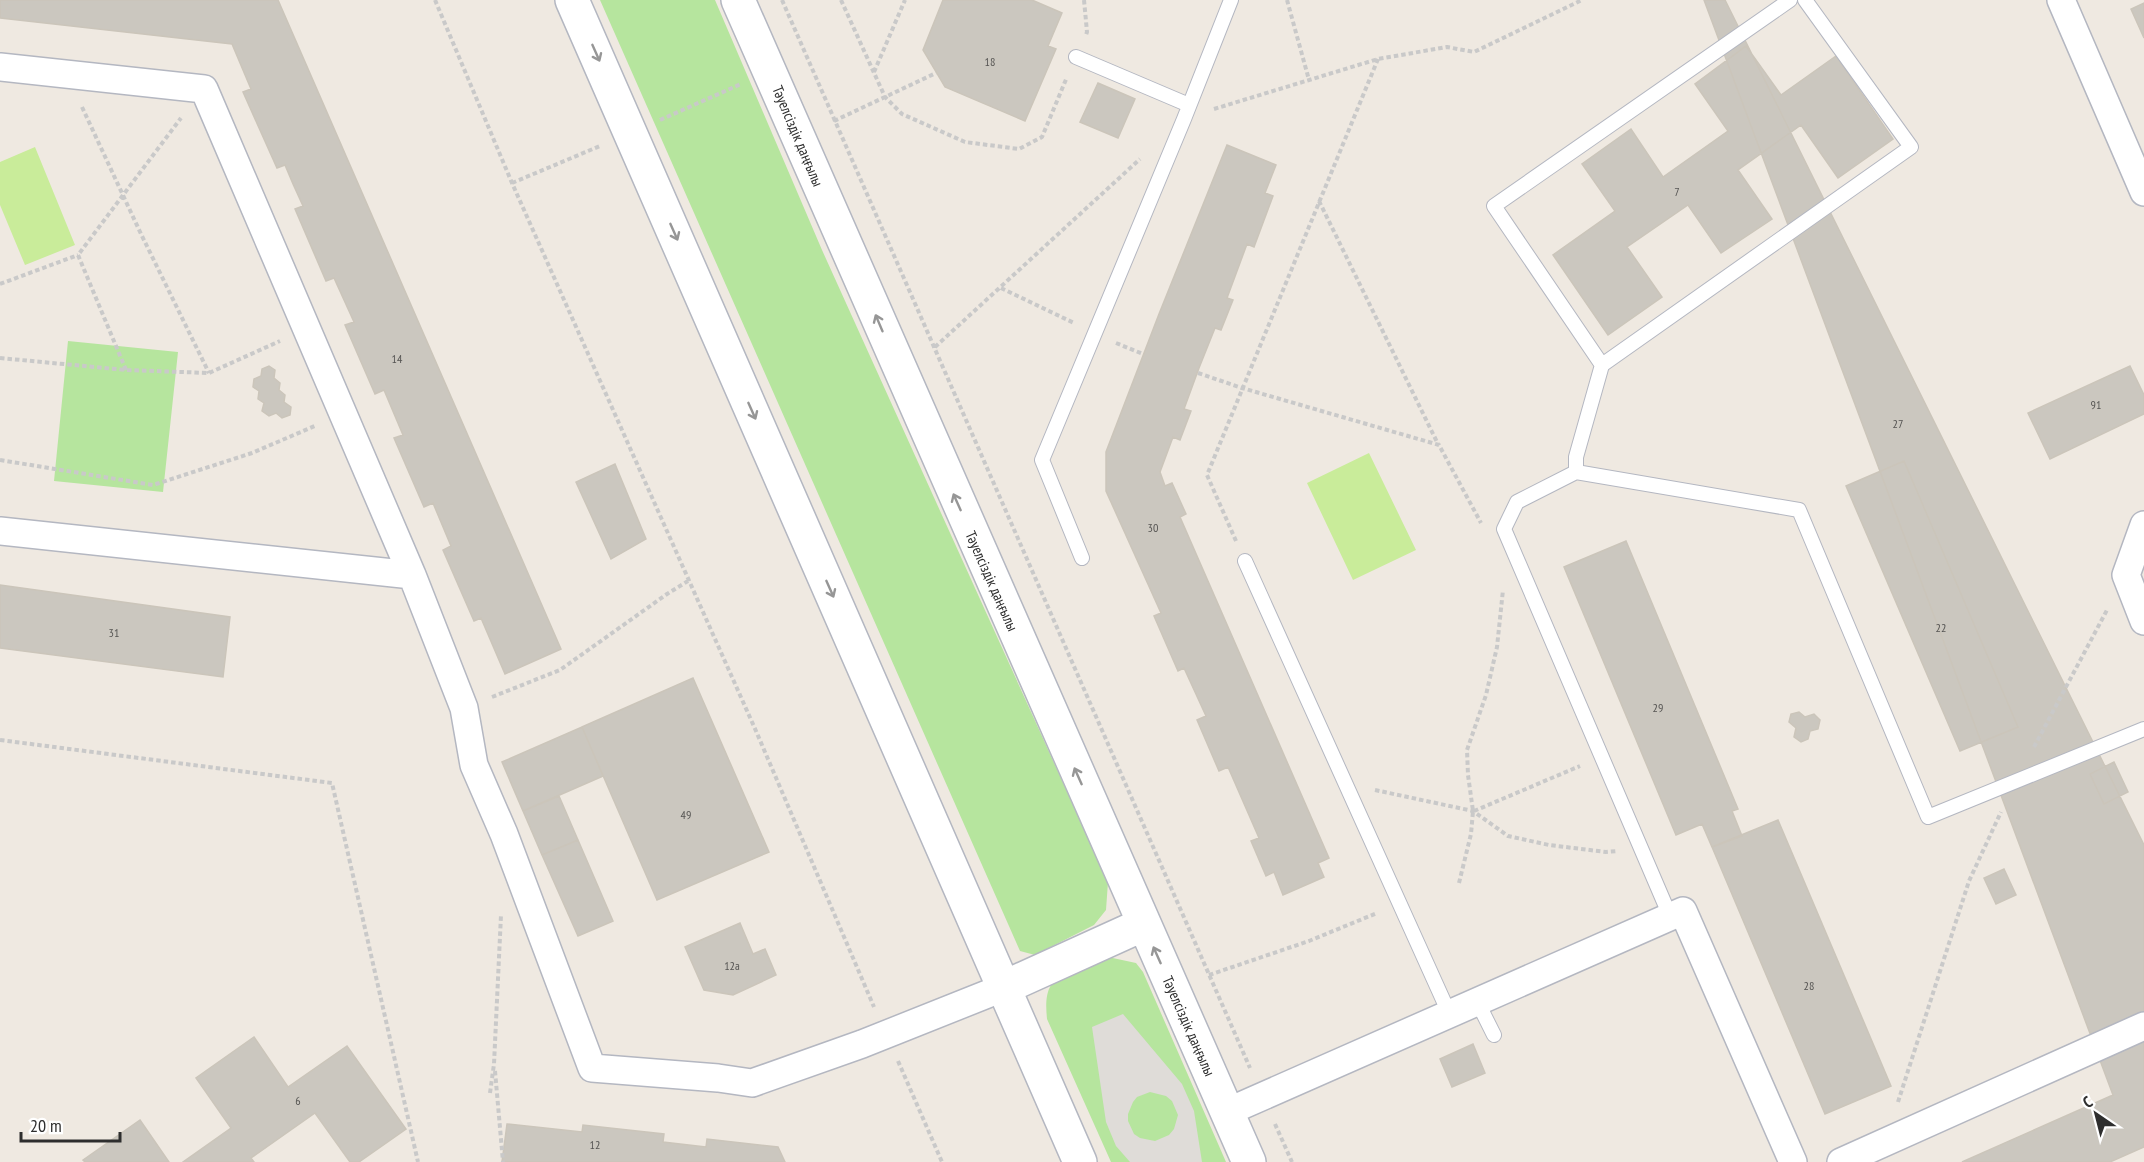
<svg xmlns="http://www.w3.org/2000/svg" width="2144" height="1162" font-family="'PT Sans Narrow',sans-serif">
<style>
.green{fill:#b6e59e}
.pitch{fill:#c9ec9a}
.plaza{fill:#dfdcd8;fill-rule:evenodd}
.building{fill:#cbc7bf;stroke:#cbc5ba;stroke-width:1.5}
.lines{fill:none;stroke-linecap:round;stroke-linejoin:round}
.lane-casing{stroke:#b4b7c1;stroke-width:16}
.street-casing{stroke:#b4b7c1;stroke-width:30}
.secondary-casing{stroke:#b4b7c1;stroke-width:36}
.path{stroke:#c9c9c9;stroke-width:4;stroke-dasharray:4.5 3;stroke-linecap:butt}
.lane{stroke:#fff;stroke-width:14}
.street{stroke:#fff;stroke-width:27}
.secondary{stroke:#fff;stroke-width:33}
.oneway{stroke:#969696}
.labels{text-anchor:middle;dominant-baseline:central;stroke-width:4.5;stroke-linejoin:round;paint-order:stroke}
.number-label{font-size:12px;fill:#555452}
.street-label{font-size:15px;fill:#2e2e2e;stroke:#fff}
</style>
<rect width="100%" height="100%" fill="#efe9e1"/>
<path class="green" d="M 600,0 L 715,0 L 822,250 L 1108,882 L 1106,910 L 1094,925 L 1035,955 L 1020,951 Z
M 68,341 L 178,352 L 163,492 L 54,481 Z
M 1108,957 L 1136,963 L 1143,972 L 1226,1162 L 1111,1162 L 1047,1019 C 1046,1008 1045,995 1051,985 C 1059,974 1095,962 1108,957 Z"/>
<path class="pitch" d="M 35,147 L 75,245 L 25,265 L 0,205 L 0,162 Z
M 1369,453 L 1416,550 L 1353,580 L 1307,483 Z"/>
<path class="plaza" d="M 1123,1014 L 1182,1084 L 1194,1111 L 1202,1162 L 1130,1162 L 1116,1146 L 1106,1122 L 1092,1027 ZM 1150,1092 L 1166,1096 L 1172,1101 L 1178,1115 L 1174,1129 L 1169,1135 L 1155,1141 L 1140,1138 L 1134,1134 L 1128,1121 L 1128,1114 L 1133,1102 L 1137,1097 Z"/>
<path class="building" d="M 0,0 L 278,0 L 561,649 L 505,674 L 481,618 L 474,621 L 443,550 L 451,546 L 433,503 L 424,507 L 394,438 L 403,435 L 384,390 L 375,394 L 345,325 L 354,322 L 334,278 L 326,281 L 295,209 L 303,206 L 293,184 L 285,165 L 277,168 L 243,92 L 251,89 L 232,44 L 0,18 Z
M 943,0 L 1032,0 L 1062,13 L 1048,46 L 1056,49 L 1025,121 L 945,87 L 923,50 Z
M 1704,0 L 1725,0 L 2144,845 L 2144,1147 L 2110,1162 L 1962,1162 L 2113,1095 Z
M 2144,3 L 2144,38 L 2131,9 Z
M 1746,46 L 1781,95 L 1836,56 L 1893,139 L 1838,178 L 1801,125 L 1738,170 L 1772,219 L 1721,253 L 1688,205 L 1627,247 L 1662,297 L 1608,335 L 1553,255 L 1615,211 L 1582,164 L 1631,129 L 1663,177 L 1728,131 L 1695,84 Z
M 1098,83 L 1135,99 L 1118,138 L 1080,122 Z
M 1227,145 L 1276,165 L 1265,193 L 1273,196 L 1254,247 L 1247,244 L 1227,298 L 1233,300 L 1221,330 L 1215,328 L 1199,368 L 1184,409 L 1191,411 L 1180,440 L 1173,437 L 1160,472 L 1165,486 L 1172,483 L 1186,514 L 1180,517 L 1329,858 L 1318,863 L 1324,877 L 1283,895 L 1274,872 L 1266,876 L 1251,841 L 1259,838 L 1228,767 L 1219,771 L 1197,720 L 1206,716 L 1184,668 L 1178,671 L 1154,616 L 1161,613 L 1106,491 L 1106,452 L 1159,314 Z
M 269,366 L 275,370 L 274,378 L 280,383 L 279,390 L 285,395 L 284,402 L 291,407 L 290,415 L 282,418 L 276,413 L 269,416 L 262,411 L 264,403 L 258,399 L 259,391 L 253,387 L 254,379 L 261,376 L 262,369 Z
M 2130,366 L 2144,395 L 2144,414 L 2050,459 L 2028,413 Z
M 1904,461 L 2018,727 L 1960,751 L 1846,486 Z
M 615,464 L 646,539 L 611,559 L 576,482 Z
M 1626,541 L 1738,809 L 1732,811 L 1742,836 L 1712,847 L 1702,824 L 1676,835 L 1564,567 Z
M 0,585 L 230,617 L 223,677 L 0,648 Z
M 693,678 L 769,852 L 657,900 L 582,727 Z
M 1799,712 L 1805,717 L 1814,714 L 1820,720 L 1818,729 L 1810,731 L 1808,739 L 1801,742 L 1794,737 L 1796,728 L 1789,722 L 1791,714 Z
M 582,727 L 603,776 L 523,811 L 502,762 Z
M 2114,762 L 2128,792 L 2104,804 L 2090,774 Z
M 559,796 L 578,840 L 542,855 L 523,811 Z
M 1778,820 L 1891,1086 L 1825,1114 L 1712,847 Z
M 578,840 L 613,921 L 578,936 L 542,855 Z
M 2004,869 L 2016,895 L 1996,904 L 1984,878 Z
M 740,923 L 753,954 L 765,949 L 776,975 L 733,995 L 704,990 L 685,947 Z
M 254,1037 L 288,1087 L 347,1046 L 406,1129 L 359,1162 L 350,1162 L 315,1113 L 251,1158 L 254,1162 L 183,1162 L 231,1128 L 196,1078 Z
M 1473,1044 L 1485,1073 L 1452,1087 L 1440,1059 Z
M 140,1120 L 169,1162 L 85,1162 L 83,1160 Z
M 507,1124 L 582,1132 L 583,1125 L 664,1134 L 663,1142 L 706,1147 L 707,1139 L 778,1147 L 785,1162 L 502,1162 Z"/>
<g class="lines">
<g class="lane-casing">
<path id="lane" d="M 1076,57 L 1189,105
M 1602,365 L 1494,206 L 1790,0
M 1576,472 L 1576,457 L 1602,365 L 1911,147 L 1805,0
M 1082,558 L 1042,460 L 1184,119 L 1231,0
M 1245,561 L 1449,1013
M 1670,916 L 1504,529 L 1517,502 L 1576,472 L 1799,510 L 1928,817 L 2144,729
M 1477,1001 L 1494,1035"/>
</g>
<g class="street-casing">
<path id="street" d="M 2061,0 L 2144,192
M 0,67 L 204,89 L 412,575
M 2144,525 L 2126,575 L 2144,621
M 0,531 L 412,575 L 464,708 L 474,765 L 504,834 L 592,1068 L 718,1078 L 752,1083 L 862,1044 L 1005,987
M 1227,1112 L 1683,911 L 1793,1162
M 1841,1162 L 2144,1026"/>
</g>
<g class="secondary-casing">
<path id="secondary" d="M 572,0 L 1080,1162
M 738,0 L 1249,1162
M 1005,987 L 1144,924"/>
</g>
<path class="path" d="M 435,0 L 512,183 L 756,731 L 874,1007
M 782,0 L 1250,1068
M 841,0 L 885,97 L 902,114 L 965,142 L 1019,149 L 1042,137 L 1067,77
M 1084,0 L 1087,32 L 1086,35
M 1287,0 L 1309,80
M 874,72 L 905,0
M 82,107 L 141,234 L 209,373
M 1214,109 L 1378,59 L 1447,47 L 1474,52 L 1582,0
M 660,120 L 741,84
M 834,121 L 936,73
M 512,183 L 600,146
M 1319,201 L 1438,444
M 0,284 L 78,255
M 1001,288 L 1074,323
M 1116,343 L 1143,354
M 935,347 L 1140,159
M 0,358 L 126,370 L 209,373 L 280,341
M 126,370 L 78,255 L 181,118
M 1198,373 L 1242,388 L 1439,445 L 1481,523
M 0,460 L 153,485 L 252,453 L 317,425
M 1236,541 L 1207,475 L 1378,59
M 492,697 L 560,670 L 667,594 L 688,581
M 0,740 L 332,783 L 418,1162
M 2034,747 L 2107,610
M 1375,790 L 1473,811 L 1508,836 L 1549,845 L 1606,852 L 1617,851
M 1474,811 L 1580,766
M 1459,883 L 1471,834 L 1473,811 L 1468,775 L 1467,750 L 1486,695 L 1497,647 L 1503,590
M 1209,975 L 1309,941 L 1377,913
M 898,1061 L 942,1162
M 495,1071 L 503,1162
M 490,1093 L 494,1064 L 501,915
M 1898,1102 L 1969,881 L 2001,812
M 1275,1124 L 1292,1162"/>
<use href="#lane" class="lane"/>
<use href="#street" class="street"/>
<use href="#secondary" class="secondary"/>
</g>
<defs><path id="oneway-shaft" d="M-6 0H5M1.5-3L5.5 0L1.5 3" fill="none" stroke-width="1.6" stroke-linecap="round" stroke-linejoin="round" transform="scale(1.5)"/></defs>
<g class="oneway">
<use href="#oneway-shaft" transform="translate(596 53) rotate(66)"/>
<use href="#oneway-shaft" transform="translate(674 232) rotate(66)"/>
<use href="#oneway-shaft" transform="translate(879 323) rotate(-113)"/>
<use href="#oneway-shaft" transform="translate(752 411) rotate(66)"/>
<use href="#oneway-shaft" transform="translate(957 502) rotate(-114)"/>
<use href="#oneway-shaft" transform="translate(830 589) rotate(66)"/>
<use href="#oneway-shaft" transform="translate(1078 776) rotate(-114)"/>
<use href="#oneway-shaft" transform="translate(1157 955) rotate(-114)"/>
</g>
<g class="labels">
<g class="number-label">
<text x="990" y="61">18</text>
<text x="1677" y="191">7</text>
<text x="397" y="358">14</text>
<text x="2096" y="404">91</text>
<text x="1898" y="423">27</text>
<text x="1153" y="527">30</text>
<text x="1941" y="627">22</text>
<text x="114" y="632">31</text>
<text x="1658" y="707">29</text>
<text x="686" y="814">49</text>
<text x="732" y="965">12а</text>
<text x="1809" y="985">28</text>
<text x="298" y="1100">6</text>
<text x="595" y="1144">12</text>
</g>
<g class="street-label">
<text transform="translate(798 136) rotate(67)">Тәуелсіздік даңғылы</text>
<text transform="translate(992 581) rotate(66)">Тәуелсіздік даңғылы</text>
<text transform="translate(1189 1026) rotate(66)">Тәуелсіздік даңғылы</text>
</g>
</g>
<g transform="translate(2096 1114) rotate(325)" stroke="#ffffff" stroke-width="4.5" paint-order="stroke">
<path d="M0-4.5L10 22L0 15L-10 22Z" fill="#2e2e2e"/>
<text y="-9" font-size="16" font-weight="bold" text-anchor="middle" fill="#2e2e2e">С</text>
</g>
<path d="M21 1132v9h99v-9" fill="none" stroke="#2e2e2e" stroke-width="3"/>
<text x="30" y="1132" font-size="18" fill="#2e2e2e" stroke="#ffffff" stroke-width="4.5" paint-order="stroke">20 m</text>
</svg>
